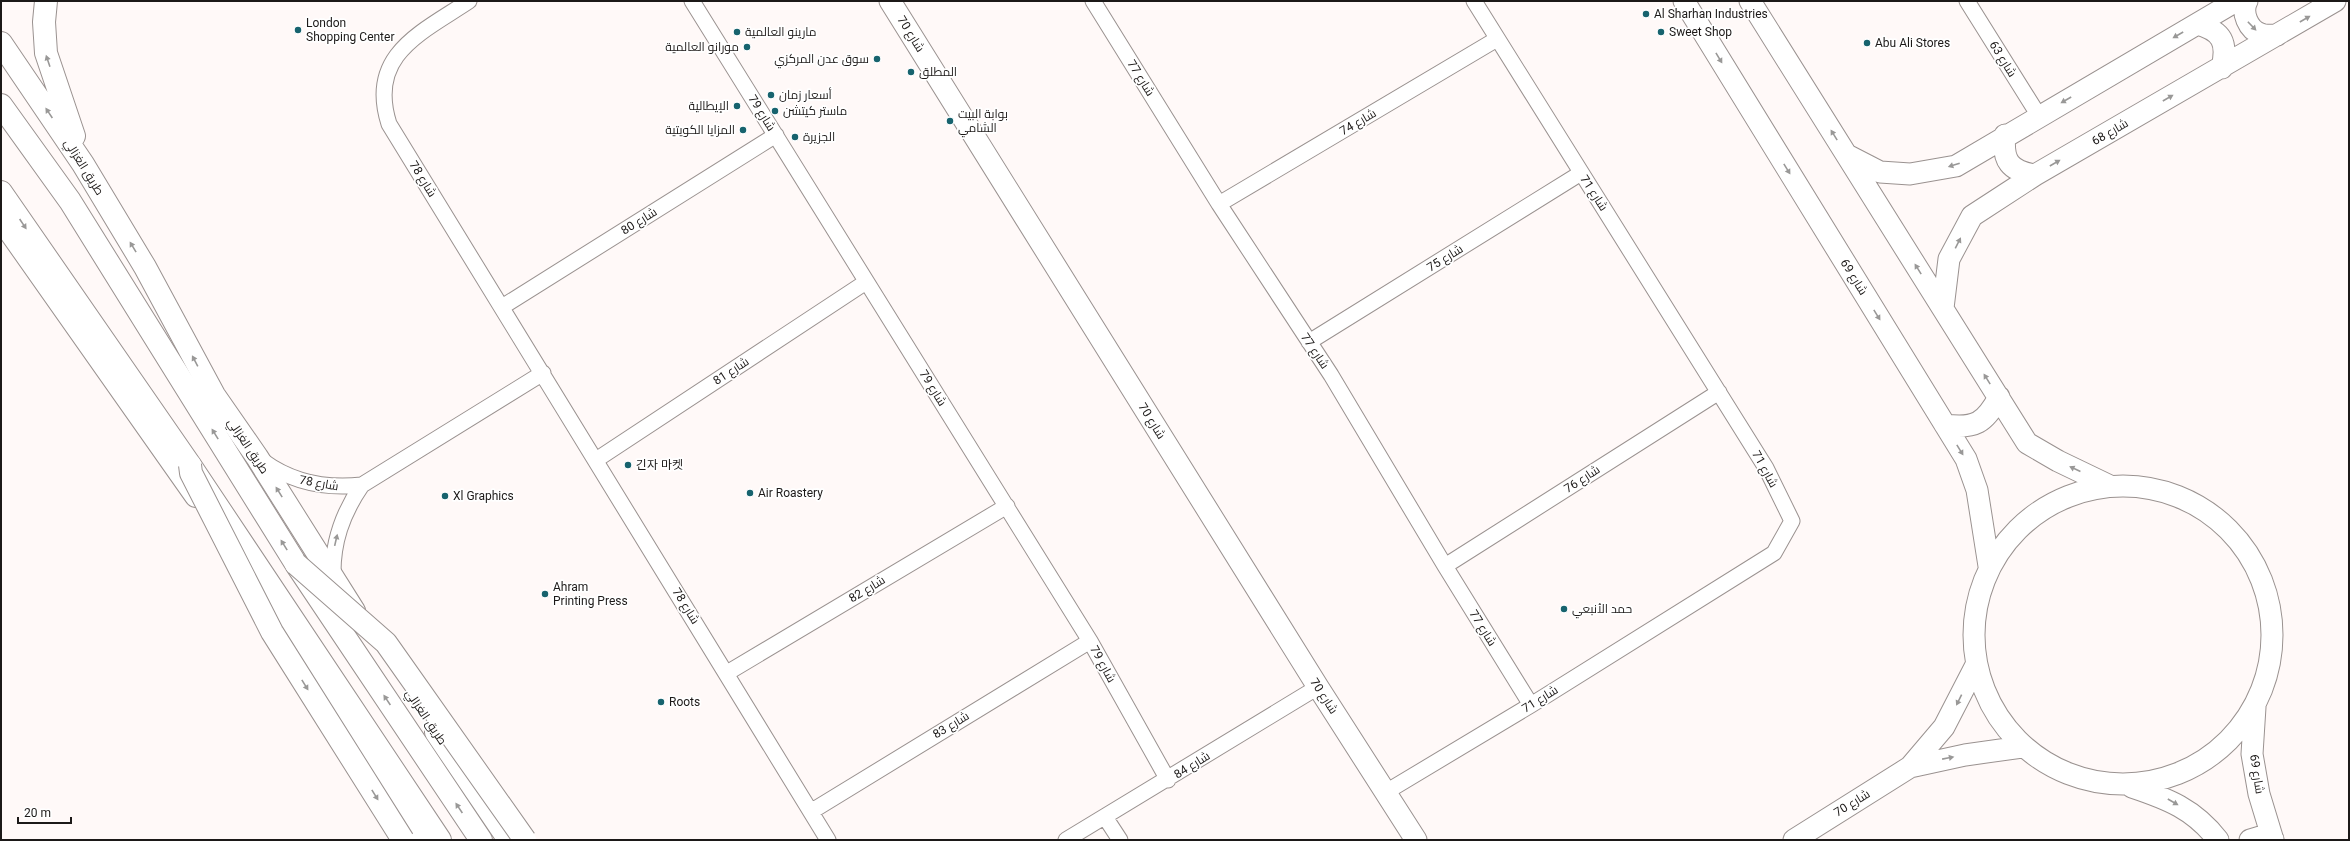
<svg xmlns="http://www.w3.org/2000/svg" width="2350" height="841" font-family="Roboto,Cairo,'Noto Sans KR',sans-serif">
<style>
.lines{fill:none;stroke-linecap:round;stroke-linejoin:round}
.street-casing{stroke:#9a9290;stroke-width:17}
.secondary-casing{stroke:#9a9290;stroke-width:23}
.primary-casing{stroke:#9a9290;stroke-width:24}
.highway-casing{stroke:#9a9290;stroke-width:24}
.street{stroke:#fff;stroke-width:15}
.secondary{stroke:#fff;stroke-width:21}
.primary{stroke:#fff;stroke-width:22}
.highway{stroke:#fff;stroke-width:22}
.highway-bridge-casing{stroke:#9a9290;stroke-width:24;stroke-linecap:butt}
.highway-bridge{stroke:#fff;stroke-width:22}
.oneway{fill:#999897}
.poi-dot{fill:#17636e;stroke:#fff;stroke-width:1.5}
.labels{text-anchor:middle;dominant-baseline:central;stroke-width:3.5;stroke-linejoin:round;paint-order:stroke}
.poi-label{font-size:12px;fill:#1c1918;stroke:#fff;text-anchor:start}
.street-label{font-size:12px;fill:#1c1918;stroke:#fff}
</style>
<rect width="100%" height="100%" fill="#fff9f8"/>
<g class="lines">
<g class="street-casing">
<path id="street" d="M 469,1 C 421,33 367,55 389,124 L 828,840
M 692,1 L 1090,641 L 1168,780
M 1093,1 L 1219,204 L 1331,375 L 1445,566 L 1531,705
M 1967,1 L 2039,116
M 1219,204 L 1497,39
M 502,307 L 776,135
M 1309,342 L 1581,173
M 596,460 L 866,282
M 263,461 C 293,483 326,489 362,485
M 1445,566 L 1719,392
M 333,578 C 332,543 342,514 362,485 L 543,373
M 727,673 L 1007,506
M 1386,792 L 1531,705 L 1774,553 L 1792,521 L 1766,468 L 1474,1
M 812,811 L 1090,641
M 1105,817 L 1120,840
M 1066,840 L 1318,687"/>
</g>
<g class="secondary-casing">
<path id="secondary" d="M 890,1 L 1318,687 L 1416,840
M 1684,1 L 1966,459 L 1977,490 L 1989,566
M 1750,1 L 2027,443 L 2058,461 L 2110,486
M 2247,1 C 2241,12 2248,30 2261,34 C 2265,36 2272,35 2277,35
M 2197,24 C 2222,31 2228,42 2222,68
M 2005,135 C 2002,161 2010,171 2035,175
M 1847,155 L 1880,172 L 1910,174 L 1956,166 L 2236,1
M 1943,308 L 1949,259 L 1972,216 L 2035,175 L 2335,1
M 1945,425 C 1975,429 1985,423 1999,397
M1974 635a149 149 0 1 1 298 0a149 149 0 1 1-298 0Z
M 2255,707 L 2252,754 L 2259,794 L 2273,840
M 1910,767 L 1965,755 L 2022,747
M 2132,787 C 2168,799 2194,809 2218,840
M 1794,840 L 1910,767 L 1944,727 L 1976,665
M 2250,840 L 2260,837 L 2273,839"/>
</g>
<g class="primary-casing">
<path id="primary" d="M 46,1 L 44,22 L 46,53 L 74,136
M 1,43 L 83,164 L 145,267 L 214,395 L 257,457 L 354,611
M 1,219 L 196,496
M 258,587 L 425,840
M 436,732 L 509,840"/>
</g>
<g class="highway-casing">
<path id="highway" d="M 1,105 L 70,201 L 296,564 L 481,840
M 1,192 L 190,465 L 440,840"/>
</g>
<use href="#street" class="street"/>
<use href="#secondary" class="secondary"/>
<use href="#primary" class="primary"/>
<use href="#highway" class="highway"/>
<g class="highway-bridge-casing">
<path id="highway-bridge" d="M 190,465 L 191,473 L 272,632 L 403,840
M 296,564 L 386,643 L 525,840"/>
</g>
<use href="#highway-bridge" class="highway-bridge"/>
</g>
<defs><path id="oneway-solid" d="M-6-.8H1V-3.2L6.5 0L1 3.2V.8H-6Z"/></defs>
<g class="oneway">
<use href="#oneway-solid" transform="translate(2305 19) rotate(-30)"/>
<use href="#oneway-solid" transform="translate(2252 26) rotate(46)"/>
<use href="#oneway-solid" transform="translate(2178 35) rotate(150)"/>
<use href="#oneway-solid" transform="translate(1719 58) rotate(59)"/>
<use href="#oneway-solid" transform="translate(48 61) rotate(-109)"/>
<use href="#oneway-solid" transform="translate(2168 98) rotate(-30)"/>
<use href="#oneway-solid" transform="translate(2066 100) rotate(150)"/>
<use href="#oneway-solid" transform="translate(49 113) rotate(-124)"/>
<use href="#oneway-solid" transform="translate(1834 135) rotate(-122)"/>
<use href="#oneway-solid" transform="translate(2055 163) rotate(-30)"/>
<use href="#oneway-solid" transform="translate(1954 165) rotate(162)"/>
<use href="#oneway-solid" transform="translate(1787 169) rotate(58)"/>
<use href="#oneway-solid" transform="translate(23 224) rotate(56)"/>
<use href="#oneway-solid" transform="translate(1958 243) rotate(-63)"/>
<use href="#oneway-solid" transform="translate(133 247) rotate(-121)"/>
<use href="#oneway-solid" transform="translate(1918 269) rotate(-122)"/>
<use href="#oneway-solid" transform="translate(1877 315) rotate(58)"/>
<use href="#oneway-solid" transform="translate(195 361) rotate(-118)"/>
<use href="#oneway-solid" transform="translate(1987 379) rotate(-122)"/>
<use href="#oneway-solid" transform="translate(215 434) rotate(-122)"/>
<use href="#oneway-solid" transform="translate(1960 450) rotate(58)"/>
<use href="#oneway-solid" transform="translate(2075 469) rotate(-155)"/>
<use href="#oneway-solid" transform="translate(279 492) rotate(-122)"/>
<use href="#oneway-solid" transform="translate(336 540) rotate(-77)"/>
<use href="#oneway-solid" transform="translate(284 545) rotate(-122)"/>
<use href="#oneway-solid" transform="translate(305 685) rotate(58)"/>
<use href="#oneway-solid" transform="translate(387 700) rotate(-124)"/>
<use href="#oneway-solid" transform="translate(1959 700) rotate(116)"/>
<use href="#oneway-solid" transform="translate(1948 758) rotate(-11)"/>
<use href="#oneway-solid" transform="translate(375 795) rotate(58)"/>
<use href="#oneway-solid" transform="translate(2173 802) rotate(30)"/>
<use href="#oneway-solid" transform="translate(459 808) rotate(-124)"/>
</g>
<g class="poi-dot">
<circle cx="1646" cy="14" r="4"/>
<circle cx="298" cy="30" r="4"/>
<circle cx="737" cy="32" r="4"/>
<circle cx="1661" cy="32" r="4"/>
<circle cx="1867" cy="43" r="4"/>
<circle cx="747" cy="47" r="4"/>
<circle cx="877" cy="59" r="4"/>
<circle cx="911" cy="72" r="4"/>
<circle cx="771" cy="95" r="4"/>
<circle cx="737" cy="106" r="4"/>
<circle cx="775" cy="111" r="4"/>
<circle cx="950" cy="121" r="4"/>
<circle cx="743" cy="130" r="4"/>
<circle cx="795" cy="137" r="4"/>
<circle cx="628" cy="465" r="4"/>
<circle cx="750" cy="493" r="4"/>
<circle cx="445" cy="496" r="4"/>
<circle cx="545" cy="594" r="4"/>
<circle cx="1564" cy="609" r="4"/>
<circle cx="661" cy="702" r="4"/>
</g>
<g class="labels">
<g class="poi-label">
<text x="1654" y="14">Al Sharhan Industries</text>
<text x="306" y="23">London<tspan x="306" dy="14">Shopping Center</tspan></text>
<text x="745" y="32">مارينو العالمية</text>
<text x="1669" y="32">Sweet Shop</text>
<text x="1875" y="43">Abu Ali Stores</text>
<text x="739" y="47" text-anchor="end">مورانو العالمية</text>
<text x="869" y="59" text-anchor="end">سوق عدن المركزي</text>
<text x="919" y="72">المطلق</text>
<text x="779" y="95">أسعار زمان</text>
<text x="729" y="106" text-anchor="end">الإيطالية</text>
<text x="783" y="111">ماستر كيتشن</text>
<text x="958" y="114">بوابة البيت<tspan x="958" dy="14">الشامي</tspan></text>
<text x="735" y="130" text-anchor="end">المزايا الكويتية</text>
<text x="803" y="137">الجزيرة</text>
<text x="636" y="465">긴자 마켓</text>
<text x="758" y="493">Air Roastery</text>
<text x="453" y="496">Xl Graphics</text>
<text x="553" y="587">Ahram<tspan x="553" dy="14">Printing Press</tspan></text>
<text x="1572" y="609">حمد الأنبعي</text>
<text x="669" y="702">Roots</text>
</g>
<g class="street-label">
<text transform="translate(911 34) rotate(58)">شارع 70</text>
<text transform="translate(2003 59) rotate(58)">شارع 63</text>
<text transform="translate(1141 78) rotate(58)">شارع 77</text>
<text transform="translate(762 113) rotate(58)">شارع 79</text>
<text transform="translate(1358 122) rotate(-30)">شارع 74</text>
<text transform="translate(2110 132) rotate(-30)">شارع 68</text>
<text transform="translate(84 167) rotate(58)">طريق الغزالي</text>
<text transform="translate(423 179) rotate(58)">شارع 78</text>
<text transform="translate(1594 193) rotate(57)">شارع 71</text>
<text transform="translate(639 221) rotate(-32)">شارع 80</text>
<text transform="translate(1445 258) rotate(-32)">شارع 75</text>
<text transform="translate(1854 277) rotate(58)">شارع 69</text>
<text transform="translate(1315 351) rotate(56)">شارع 77</text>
<text transform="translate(731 371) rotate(-33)">شارع 81</text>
<text transform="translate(933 388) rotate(58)">شارع 79</text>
<text transform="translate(1152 421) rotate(58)">شارع 70</text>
<text transform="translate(248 446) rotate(56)">طريق الغزالي</text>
<text transform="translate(1765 469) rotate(61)">شارع 71</text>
<text transform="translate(1582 479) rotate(-33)">شارع 76</text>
<text transform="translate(319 483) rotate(10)">شارع 78</text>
<text transform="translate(867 589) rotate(-31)">شارع 82</text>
<text transform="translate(686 606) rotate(58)">شارع 78</text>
<text transform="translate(1483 628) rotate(58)">شارع 77</text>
<text transform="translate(1103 664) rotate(61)">شارع 79</text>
<text transform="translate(1324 696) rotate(57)">شارع 70</text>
<text transform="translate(1540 699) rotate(-32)">شارع 71</text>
<text transform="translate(426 717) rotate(56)">طريق الغزالي</text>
<text transform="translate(951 725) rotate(-31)">شارع 83</text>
<text transform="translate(1192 765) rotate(-32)">شارع 84</text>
<text transform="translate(2257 774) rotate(81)">شارع 69</text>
<text transform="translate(1852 803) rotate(-32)">شارع 70</text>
</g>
</g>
<rect width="2350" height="841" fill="none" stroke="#1c1918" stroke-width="4"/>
<path d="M18 817v6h53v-6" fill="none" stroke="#1c1918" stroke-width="2"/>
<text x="24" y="817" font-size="12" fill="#1c1918" stroke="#ffffff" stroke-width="3" paint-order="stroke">20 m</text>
</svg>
